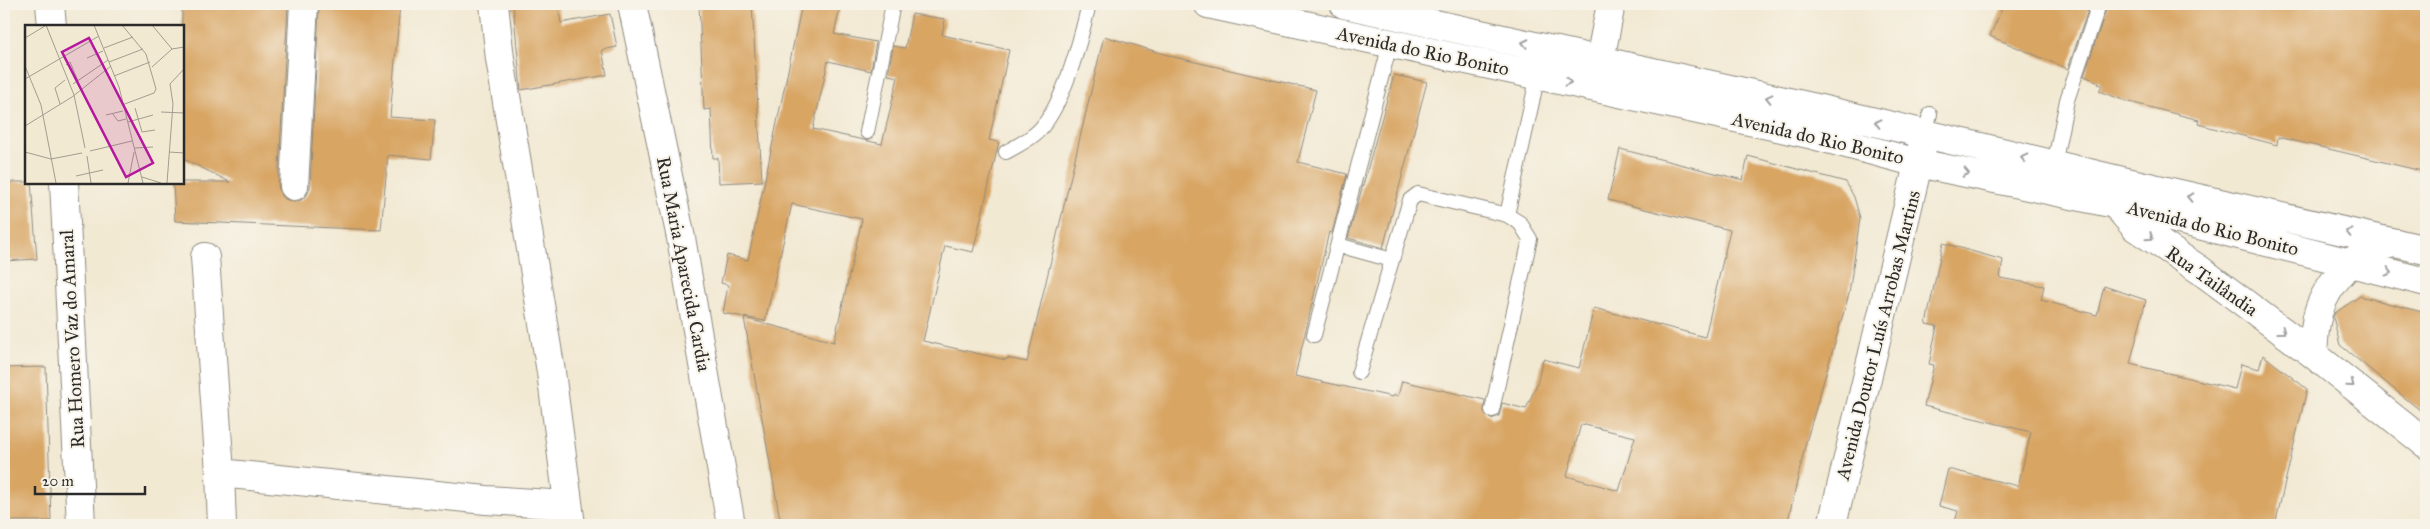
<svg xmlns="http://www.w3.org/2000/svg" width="2430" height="529" font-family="'IM FELL Great Primer',serif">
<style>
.building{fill:#d8a564;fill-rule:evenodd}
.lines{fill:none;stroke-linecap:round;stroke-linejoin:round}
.service-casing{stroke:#8e8a7f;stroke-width:16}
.minor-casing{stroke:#8e8a7f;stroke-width:30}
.tertiary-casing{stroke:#8e8a7f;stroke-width:30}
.secondary-casing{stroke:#8e8a7f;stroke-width:30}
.service{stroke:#fff;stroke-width:14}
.minor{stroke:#fff;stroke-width:28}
.tertiary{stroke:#fff;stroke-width:28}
.secondary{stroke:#fff;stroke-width:28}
.oneway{stroke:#a0a0a0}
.labels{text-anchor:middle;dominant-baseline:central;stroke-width:4;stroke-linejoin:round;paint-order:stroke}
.street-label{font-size:19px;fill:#2b2b2b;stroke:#f7f3e8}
.inset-road{fill:none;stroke:#a29d90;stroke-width:1}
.view{fill:#b5179e;fill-opacity:0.15;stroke:#b5179e;stroke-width:2.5}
.inset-edge{fill:none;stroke:#2b2b2b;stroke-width:2.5}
</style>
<rect width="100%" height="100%" fill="#f7f3e8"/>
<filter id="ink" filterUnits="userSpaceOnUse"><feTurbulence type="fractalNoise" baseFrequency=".02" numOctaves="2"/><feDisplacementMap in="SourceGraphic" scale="10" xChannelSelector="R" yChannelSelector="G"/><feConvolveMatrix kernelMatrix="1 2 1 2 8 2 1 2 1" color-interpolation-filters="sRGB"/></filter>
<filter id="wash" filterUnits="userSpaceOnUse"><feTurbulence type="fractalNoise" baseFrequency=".0096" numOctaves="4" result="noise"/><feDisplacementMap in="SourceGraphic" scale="20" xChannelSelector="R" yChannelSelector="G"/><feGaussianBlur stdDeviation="1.12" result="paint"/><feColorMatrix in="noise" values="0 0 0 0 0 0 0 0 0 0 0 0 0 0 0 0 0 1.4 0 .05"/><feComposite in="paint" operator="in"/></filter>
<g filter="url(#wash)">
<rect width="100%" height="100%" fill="#f2e9d3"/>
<g id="blocks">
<path class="building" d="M 182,4 L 288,5 L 278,185 L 280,193 L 285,199 L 294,202 L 301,200 L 307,195 L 310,187 L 319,7 L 326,8 L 326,4 L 400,4 L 390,117 L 435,120 L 431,159 L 388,155 L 381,230 L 175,221 L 173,182 L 230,182 L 182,158 Z
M 513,4 L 558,4 L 561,23 L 610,14 L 617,47 L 602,50 L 607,75 L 521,90 Z
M 699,4 L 752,4 L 762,181 L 719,183 L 718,158 L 713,158 L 711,109 L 704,110 Z
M 802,4 L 841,4 L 834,34 L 876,42 L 871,71 L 828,61 L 813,129 L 882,144 L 898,77 L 888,75 L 893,46 L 905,48 L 912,14 L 945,19 L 942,35 L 1009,50 L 989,140 L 999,142 L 973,252 L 945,246 L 923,341 L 1006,360 L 1007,358 L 1027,362 L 1104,36 L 1174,57 L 1316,90 L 1298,162 L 1347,174 L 1332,233 L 1329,232 L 1295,376 L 1393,397 L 1394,395 L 1398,396 L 1402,381 L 1485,400 L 1484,412 L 1491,419 L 1499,416 L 1502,403 L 1526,409 L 1537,384 L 1543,359 L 1579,368 L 1594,308 L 1705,337 L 1730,230 L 1608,200 L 1620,149 L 1743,180 L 1748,156 L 1846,182 L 1854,197 L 1860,218 L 1849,294 L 1806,442 L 1787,525 L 781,525 L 744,318 L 834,342 L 862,219 L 792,204 L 765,321 L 723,313 L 728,285 L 721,283 L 727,255 L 748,260 ZM 1581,424 L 1635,437 L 1619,491 L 1567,476 Z
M 2004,4 L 2090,4 L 2068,69 L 1990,36 Z
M 2108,4 L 2426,4 L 2426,172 L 2278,137 L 2277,145 L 2198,124 L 2199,120 L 2126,101 L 2099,91 L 2102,85 L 2098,84 L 2099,82 L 2084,76 Z
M 1394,75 L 1427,82 L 1383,248 L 1348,238 Z
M 4,182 L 31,182 L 37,259 L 4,261 Z
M 1943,243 L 2003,260 L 2000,278 L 2044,286 L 2041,300 L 2097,315 L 2104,286 L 2146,300 L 2130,364 L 2235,389 L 2241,364 L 2259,369 L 2263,355 L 2307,389 L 2275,525 L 1954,525 L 1958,511 L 1939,506 L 1948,469 L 2018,486 L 2031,432 L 1924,406 L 1934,365 L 1929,364 L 1937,326 L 1926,324 Z
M 2360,296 L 2426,313 L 2426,415 L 2340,345 L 2333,317 L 2335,313 Z
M 46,367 L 51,521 L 4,521 L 4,368 Z"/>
</g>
</g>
<g filter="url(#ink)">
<use href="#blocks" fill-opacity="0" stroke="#8e8a7f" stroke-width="1"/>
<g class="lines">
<g class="service-casing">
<path id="service" d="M 867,132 L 893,4
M 1925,135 L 1930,114
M 1006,152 C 1015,147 1027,141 1035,134 C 1063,111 1081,38 1089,4
M 2054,165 L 2067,100 L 2099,4
M 1338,245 L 1392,260 L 1410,200 L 1418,194 L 1507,215 L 1538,75
M 1314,335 L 1390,44
M 1359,372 L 1392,260
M 1492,410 L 1530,239 L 1520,223 L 1507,215"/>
</g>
<g class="minor-casing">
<path id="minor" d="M 50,4 L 52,26
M 494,4 L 500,59 L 551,372 L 571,525
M 632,4 L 681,238 L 731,525
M 1600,60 L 1611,4
M 64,182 L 81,525
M 294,186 L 304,4
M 2115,204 L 2135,227 L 2200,270 L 2313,354 L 2426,444
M 205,257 L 220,473
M 2313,354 C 2314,344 2314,333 2316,323 C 2320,293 2347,260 2374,248 C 2381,245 2389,244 2396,243
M 222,525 L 220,473 L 486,500 L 568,505"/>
</g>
<g class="tertiary-casing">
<path id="tertiary" d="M 1832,525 L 1925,135"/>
</g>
<g class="secondary-casing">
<path id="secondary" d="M 1208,4 L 1809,134 L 1918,163 L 2115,204 L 2426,282
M 1344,4 L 1816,108 L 2123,181 L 2426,250"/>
</g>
<use href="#service" class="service"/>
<use href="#minor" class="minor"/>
<use href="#tertiary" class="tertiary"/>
<use href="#secondary" class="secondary"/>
</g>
<defs><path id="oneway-chevron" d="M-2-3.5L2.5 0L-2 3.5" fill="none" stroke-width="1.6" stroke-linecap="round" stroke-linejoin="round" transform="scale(1.25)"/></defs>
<g class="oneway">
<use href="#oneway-chevron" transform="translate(1525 43) rotate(-168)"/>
<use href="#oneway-chevron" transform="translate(1568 82) rotate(12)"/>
<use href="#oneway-chevron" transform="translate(1769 98) rotate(-167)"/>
<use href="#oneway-chevron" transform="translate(1878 123) rotate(-166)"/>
<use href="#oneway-chevron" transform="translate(2024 158) rotate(-167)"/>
<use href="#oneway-chevron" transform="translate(1966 173) rotate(12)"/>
<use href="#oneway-chevron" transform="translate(2190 197) rotate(-167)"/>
<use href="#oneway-chevron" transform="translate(2349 232) rotate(-167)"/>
<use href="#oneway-chevron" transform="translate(2150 237) rotate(34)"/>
<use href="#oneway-chevron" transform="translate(2389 272) rotate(14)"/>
<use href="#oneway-chevron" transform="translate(2282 331) rotate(36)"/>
<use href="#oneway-chevron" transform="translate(2351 384) rotate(39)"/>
</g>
</g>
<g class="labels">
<g class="street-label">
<text transform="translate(1423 51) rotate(12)">Avenida do Rio Bonito</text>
<text transform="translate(1818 138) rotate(13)">Avenida do Rio Bonito</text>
<text transform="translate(2213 228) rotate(14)">Avenida do Rio Bonito</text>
<text transform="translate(684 264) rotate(79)">Rua Maria Aparecida Cardia</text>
<text transform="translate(2212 281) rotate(35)">Rua Tailândia</text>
<text transform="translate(1878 335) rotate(-76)">Avenida Doutor Luís Arrobas Martins</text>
<text transform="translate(72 339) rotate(-93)">Rua Homero Vaz do Amaral</text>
</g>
</g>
<g transform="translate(25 25)">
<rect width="159" height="159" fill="#f2e9d3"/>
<path class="inset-road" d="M 21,0 L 49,70 L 60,123M 69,0 L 94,62 L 118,158M 127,0 L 147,24M 0,13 L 20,1M 79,23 L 108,12M 62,33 L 78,26M 84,37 L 118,24M 41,40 L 45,37 L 53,56M 0,41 L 16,80 L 31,158M 127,42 L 147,24 L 159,22M 89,51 L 125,37M 0,54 L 74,11M 48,59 L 83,35M 35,79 L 30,63 L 40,55M 97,80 L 129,68 L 131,64 L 121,29 L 97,0M 110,83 L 117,107 L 130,105M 136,87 L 159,88M 87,88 L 93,96 L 101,94M 81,90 L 98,86M 103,97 L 128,90M 0,101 L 47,72 L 86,41M 110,123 L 128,122M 65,126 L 107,116M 0,127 L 26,134 L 57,128M 144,127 L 159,128M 62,131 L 66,158M 51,151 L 78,145M 117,152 L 136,158M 103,158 L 109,127M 142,158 L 148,79 L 145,59 L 159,44"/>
<path class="view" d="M 64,13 L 128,138 L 101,152 L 37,27 Z"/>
<rect width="159" height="159" class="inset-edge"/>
</g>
<rect width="2430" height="529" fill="none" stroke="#f7f3e8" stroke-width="20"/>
<path d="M35 486v8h110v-8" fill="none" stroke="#2b2b2b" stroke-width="2.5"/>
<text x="42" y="486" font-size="15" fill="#2b2b2b" stroke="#f7f3e8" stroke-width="4" paint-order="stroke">20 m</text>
</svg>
